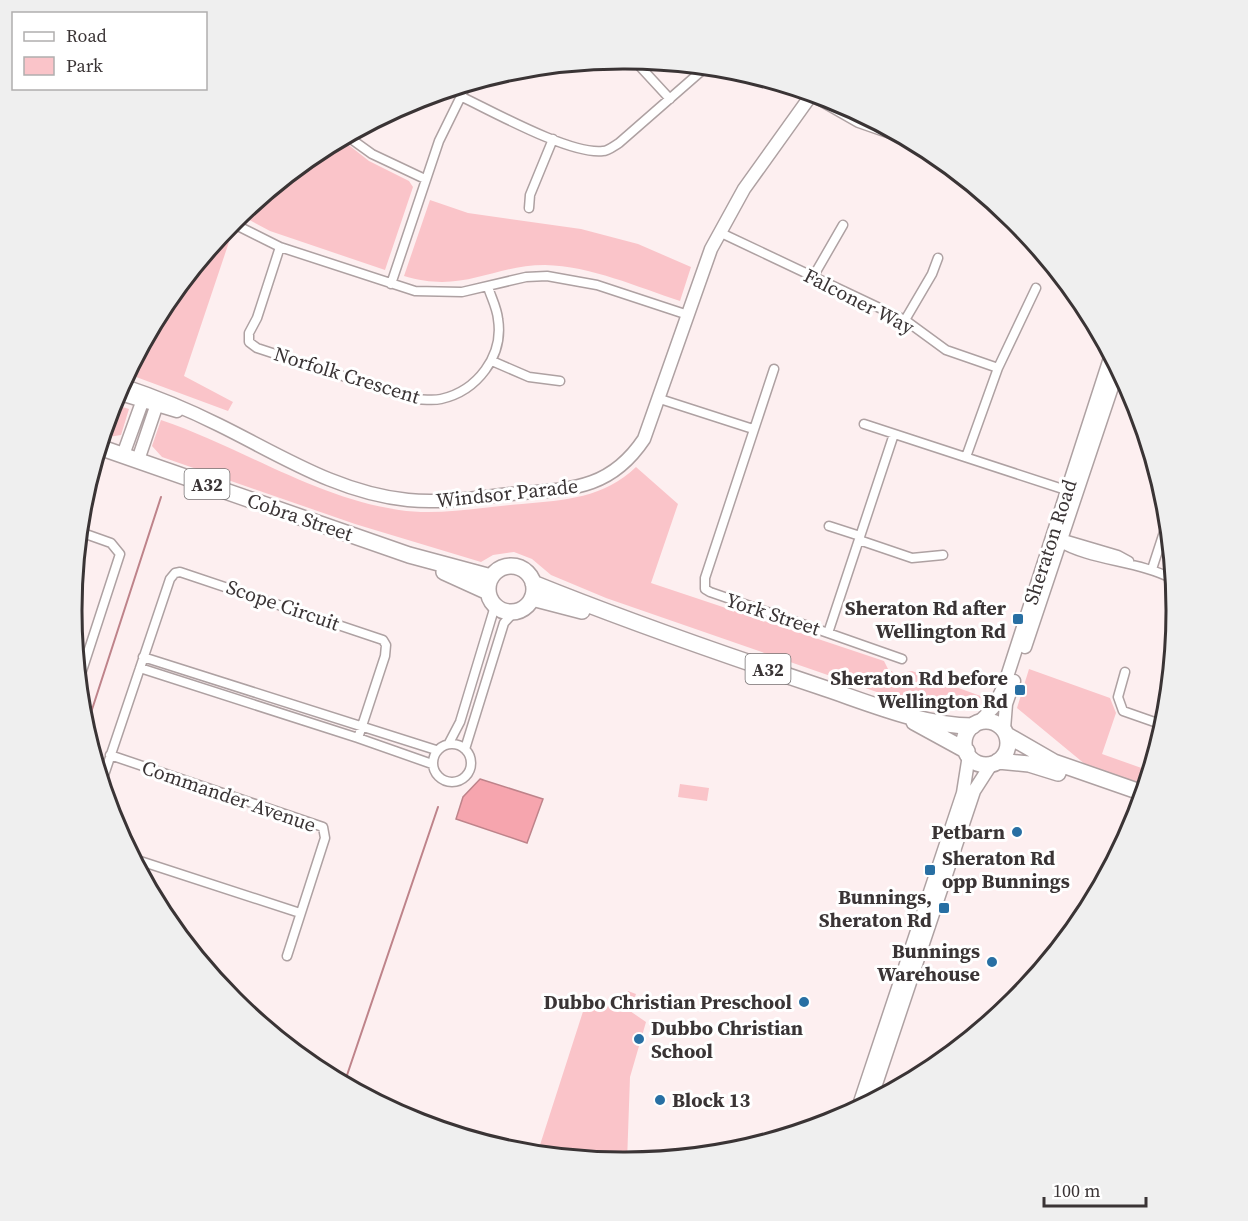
<svg xmlns="http://www.w3.org/2000/svg" width="1248" height="1221" font-family="'Source Serif 4',serif">
<style>
.green{fill:#fac4c9}
.water{fill:#f6a5ae;stroke:#be838a;stroke-width:1.5}
.lines{fill:none;stroke-linecap:round;stroke-linejoin:round}
.stream{stroke:#be838a;stroke-width:2}
.street-casing{stroke:#aea1a2;stroke-width:11}
.secondary-casing{stroke:#aea1a2;stroke-width:15}
.highway-casing{stroke:#aea1a2;stroke-width:18}
.street{stroke:#fff;stroke-width:8}
.secondary{stroke:#fff;stroke-width:12}
.highway{stroke:#fff;stroke-width:15}
.poi-dot{fill:#286fa3;stroke:#fff;stroke-width:2}
.labels{text-anchor:middle;dominant-baseline:central;stroke-width:6;stroke-linejoin:round;paint-order:stroke}
.shield{fill:#fff;stroke:#757172;stroke-width:1.5}
.shield-label{font-size:18px;font-weight:bold;fill:#3a3435}
.street-label{font-size:20px;fill:#3a3435;stroke:#fff}
.poi-label{font-size:20px;font-weight:bold;fill:#3a3435;stroke:#fff;text-anchor:end}
.rim{fill:none;stroke:#3a3435;stroke-width:3}
</style>
<rect width="100%" height="100%" fill="#fdeff0"/>
<path class="green" d="M 341,139 L 369,161 L 409,181 L 413,187 L 385,270 L 270,231 L 240,215 L 318,151 Z
M 430,200 L 468,213 L 581,229 L 638,244 L 691,267 L 680,301 C 637,287 591,266 545,265 C 491,265 464,294 404,276 Z
M 225,231 L 231,236 L 184,376 L 233,402 L 228,411 L 128,374 L 136,359 L 141,358 C 159,305 190,273 225,231 Z
M 113,404 L 129,409 L 121,435 L 102,438 Z
M 161,420 C 241,447 315,498 399,510 C 439,516 482,507 522,504 C 565,500 604,498 636,467 L 678,504 L 651,583 L 884,661 L 888,669 L 896,674 L 912,671 L 986,698 L 897,699 L 606,598 L 551,575 L 532,559 L 514,552 L 493,555 L 481,562 L 355,524 L 162,457 L 152,446 Z
M 1029,669 L 1110,698 L 1116,713 L 1102,754 L 1150,771 L 1145,785 L 1086,765 L 1017,708 Z
M 680,784 L 709,788 L 707,801 L 678,797 Z
M 628,991 L 636,994 L 630,1011 L 646,1022 L 630,1077 L 627,1162 L 579,1158 L 540,1145 L 588,996 L 622,1009 Z"/>
<path class="water" d="M 480,779 L 543,799 L 527,843 L 456,819 L 463,797 Z"/>
<g class="lines">
<path class="stream" d="M 86,728 L 161,497
M 344,1084 L 438,807"/>
<g class="street-casing">
<path id="street" d="M 624,59 L 627,59
M 634,60 L 670,99
M 460,96 C 492,111 570,155 603,151 C 608,151 614,146 619,143 L 706,67
M 347,136 L 372,154 L 425,179
M 529,208 L 530,195 L 553,139
M 232,223 L 280,247 L 415,291 L 462,292 L 526,277 L 547,276 L 597,285 L 688,315
M 719,232 L 905,320 L 946,350 L 998,368
M 280,247 L 257,318 L 249,333 L 249,342 L 257,348 L 413,399 C 422,399 432,401 441,399 C 477,391 504,356 498,319 C 497,308 491,297 488,287
M 813,277 L 843,225
M 391,284 L 439,141 L 467,84
M 905,320 L 932,274 L 938,258
M 492,361 L 529,377 L 560,381
M 774,369 L 705,578 L 705,589 L 710,592 L 828,633 L 894,434
M 660,399 L 753,429
M 864,424 L 1072,492
M 966,457 L 998,368 L 1036,288
M 829,526 L 860,536
M 1057,537 L 1118,555 L 1129,561
M 859,540 L 912,558 L 943,555
M 1057,541 C 1092,562 1136,560 1173,579
M 1152,569 L 1167,523
M 828,633 L 902,659
M 143,657 L 436,750
M 140,668 L 358,738 L 432,764
M 1125,672 L 1118,697 L 1123,711 L 1163,725
M 79,680 L 120,554 L 111,543 L 80,532
M 449,743 L 460,722 L 495,606
M433 763a19 19 0 1 1 38 0a19 19 0 1 1-38 0Z
M 465,749 L 504,623 L 515,611
M 110,755 L 323,827 L 325,838 L 287,956
M 102,781 L 170,579 L 175,573 L 180,572 L 383,640 L 386,645 L 385,656 L 358,738
M 134,859 L 300,913"/>
</g>
<g class="secondary-casing">
<path id="secondary" d="M 810,93 L 859,121 L 902,136
M 122,385 C 155,396 187,409 219,425 C 280,455 338,493 408,500 C 445,504 485,496 522,493 C 575,489 612,487 644,439 L 711,249 L 744,189 L 812,94
M 117,393 L 177,411
M 123,455 L 145,394
M 138,460 L 158,401
M 1025,647 L 1118,369
M 979,722 L 993,708 L 1004,686 L 1111,355
M 1004,729 L 1006,704 L 1014,681
M 870,1102 L 974,791 L 992,763
M 858,1108 L 963,793 L 969,755"/>
</g>
<g class="highway-casing">
<path id="highway" d="M 99,447 L 409,555 L 491,577
M488 589a23 23 0 1 1 46 0a23 23 0 1 1-46 0Z
M 444,572 L 488,592
M 533,583 C 627,621 722,654 818,686 C 867,702 921,726 973,726
M 532,598 L 582,611
M964 743a22 22 0 1 1 44 0a22 22 0 1 1-44 0Z
M 914,722 L 967,751
M 1007,735 L 1054,762 L 1143,793
M 998,761 L 1029,764 L 1058,773"/>
</g>
<use href="#street" class="street"/>
<use href="#secondary" class="secondary"/>
<use href="#highway" class="highway"/>
</g>
<g class="poi-dot">
<rect x="1012" y="613" width="12" height="12" rx="3"/>
<rect x="1014" y="684" width="12" height="12" rx="3"/>
<circle cx="1017" cy="832" r="6"/>
<rect x="924" y="864" width="12" height="12" rx="3"/>
<rect x="938" y="902" width="12" height="12" rx="3"/>
<circle cx="992" cy="962" r="6"/>
<circle cx="804" cy="1002" r="6"/>
<circle cx="639" cy="1039" r="6"/>
<circle cx="660" cy="1100" r="6"/>
</g>
<g class="labels">
<g class="shield">
<rect x="184.5" y="469" width="45" height="30" rx="4.5"/>
<rect x="745.5" y="654" width="45" height="30" rx="4.5"/>
</g>
<g class="shield-label">
<text x="207" y="484">A32</text>
<text x="768" y="669">A32</text>
</g>
<g class="street-label">
<text transform="translate(859 301) rotate(27)">Falconer Way</text>
<text transform="translate(347 375) rotate(17)">Norfolk Crescent</text>
<text transform="translate(507 493) rotate(-6)">Windsor Parade</text>
<text transform="translate(300 517) rotate(19)">Cobra Street</text>
<text transform="translate(1050 542) rotate(-72)">Sheraton Road</text>
<text transform="translate(283 605) rotate(19)">Scope Circuit</text>
<text transform="translate(773 614) rotate(18)">York Street</text>
<text transform="translate(229 796) rotate(19)">Commander Avenue</text>
</g>
<g class="poi-label">
<text x="1006" y="608">Sheraton Rd after<tspan x="1006" dy="23">Wellington Rd</tspan></text>
<text x="1008" y="678">Sheraton Rd before<tspan x="1008" dy="23">Wellington Rd</tspan></text>
<text x="1005" y="832">Petbarn</text>
<text x="942" y="858" text-anchor="start">Sheraton Rd<tspan x="942" dy="23">opp Bunnings</tspan></text>
<text x="932" y="897">Bunnings,<tspan x="932" dy="23">Sheraton Rd</tspan></text>
<text x="980" y="951">Bunnings<tspan x="980" dy="23">Warehouse</tspan></text>
<text x="792" y="1002">Dubbo Christian Preschool</text>
<text x="651" y="1028" text-anchor="start">Dubbo Christian<tspan x="651" dy="23">School</tspan></text>
<text x="672" y="1100" text-anchor="start">Block 13</text>
</g>
</g>
<path d="M0 0H1248V1221H0ZM623 69H625A541 541 0 0 1 1166 610V611A541 541 0 0 1 625 1152H623A541 541 0 0 1 82 611V610A541 541 0 0 1 623 69Z" fill="#efefef" fill-rule="evenodd"/>
<path class="rim" d="M623 69H625A541 541 0 0 1 1166 610V611A541 541 0 0 1 625 1152H623A541 541 0 0 1 82 611V610A541 541 0 0 1 623 69Z"/>
<rect x="12" y="12" width="195" height="78" fill="#ffffff" stroke="#b0aeae" stroke-width="1.5"/>
<rect x="24" y="32" width="30" height="9" fill="#ffffff" stroke="#b0aeae" stroke-width="1.5"/>
<text x="66" y="42" font-size="18" fill="#3a3435">Road</text>
<rect x="24" y="57" width="30" height="18" fill="#fac4c9" stroke="#b0aeae" stroke-width="1.5"/>
<text x="66" y="72" font-size="18" fill="#3a3435">Park</text>
<path d="M1044 1197v9h102v-9" fill="none" stroke="#3a3435" stroke-width="3"/>
<text x="1053" y="1197" font-size="18" fill="#3a3435" stroke="#ffffff" stroke-width="4.5" paint-order="stroke">100 m</text>
</svg>
